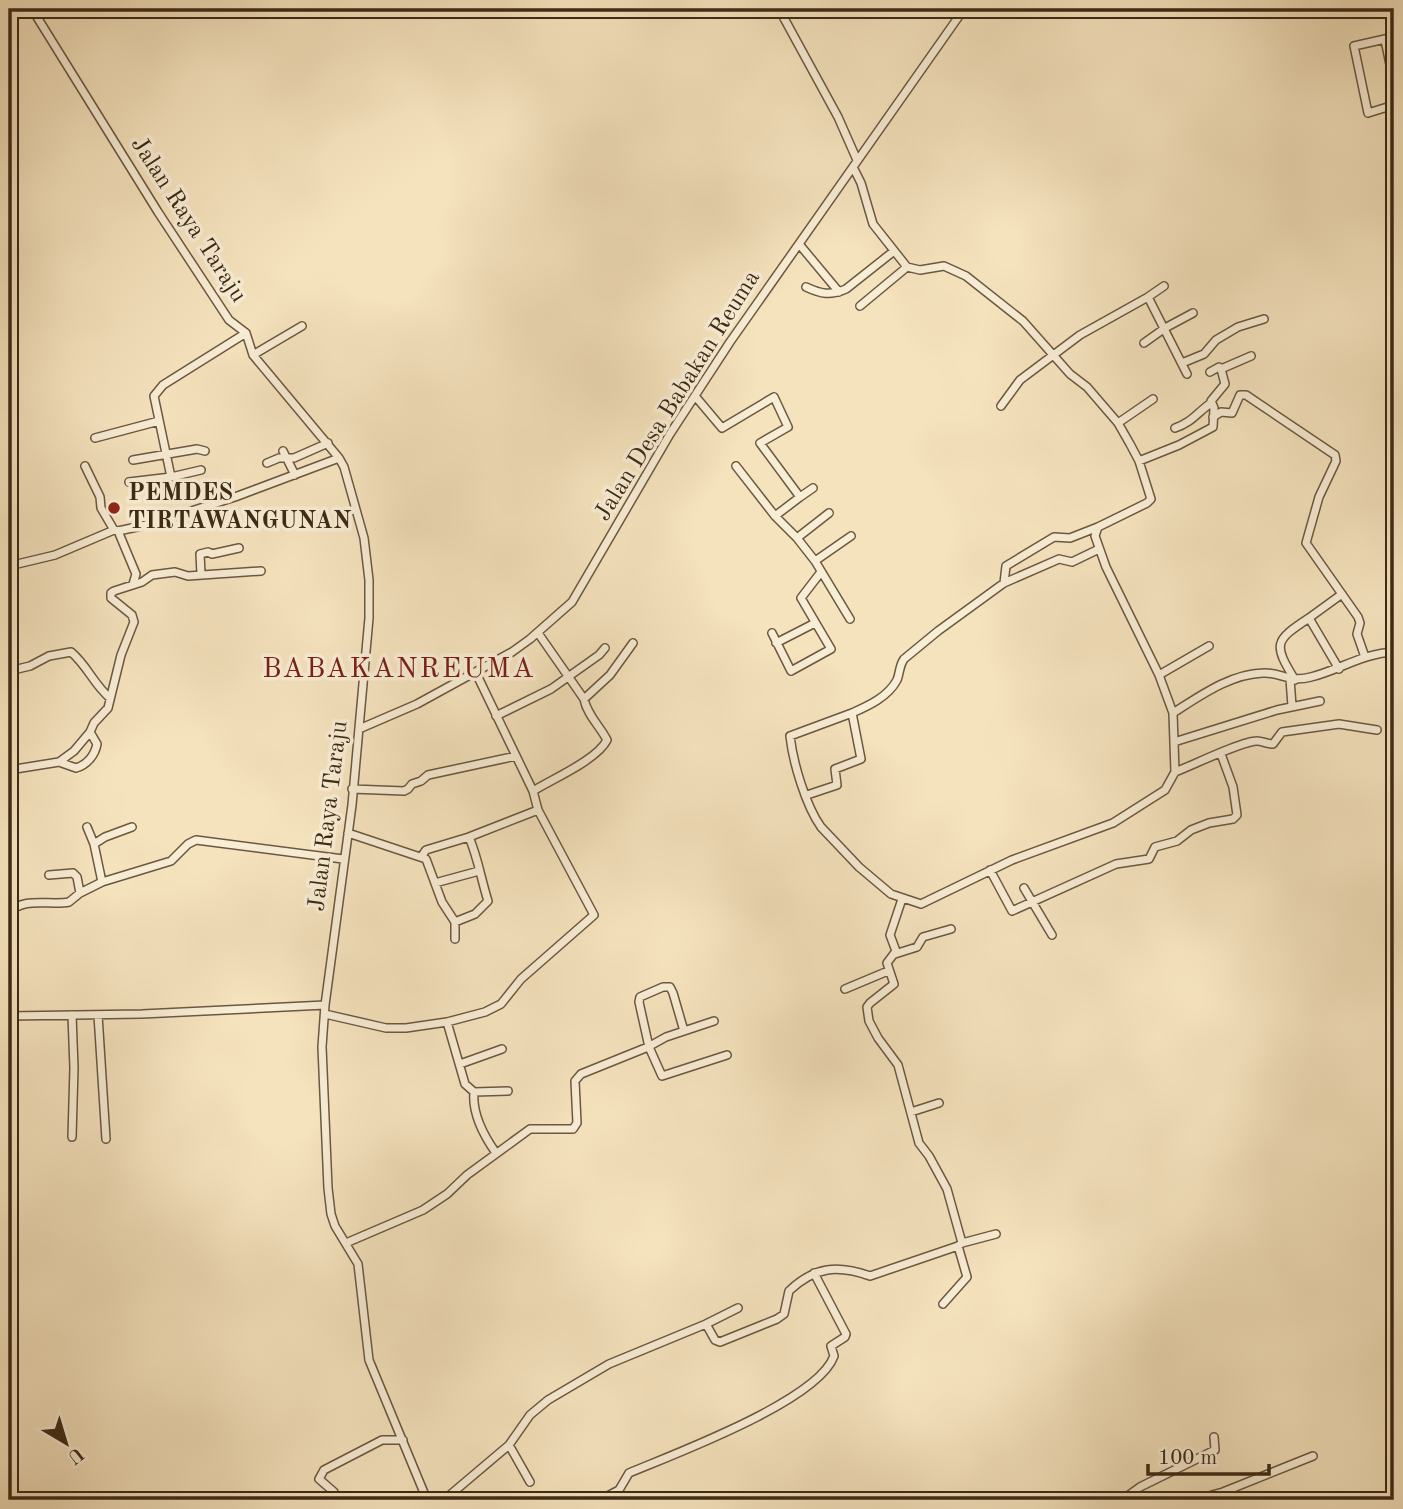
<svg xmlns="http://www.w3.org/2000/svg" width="1403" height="1509" font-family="'Old Standard TT',serif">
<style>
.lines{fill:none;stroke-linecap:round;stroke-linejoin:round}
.minor-casing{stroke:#6a583f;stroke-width:10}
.minor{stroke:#f8edd5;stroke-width:7}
.poi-dot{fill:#8f2418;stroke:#f8edd5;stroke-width:2.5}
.labels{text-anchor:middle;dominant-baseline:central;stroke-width:7;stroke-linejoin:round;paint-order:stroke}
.street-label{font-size:24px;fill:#3c2a15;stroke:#f8edd5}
.poi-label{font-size:24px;font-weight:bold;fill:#3c2a15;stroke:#f8edd5;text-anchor:start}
.quarter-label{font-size:28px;letter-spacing:2px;fill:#7a1f14;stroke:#f8edd5}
</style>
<rect width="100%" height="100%" fill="#f5e3be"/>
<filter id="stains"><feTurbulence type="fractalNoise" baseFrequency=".00286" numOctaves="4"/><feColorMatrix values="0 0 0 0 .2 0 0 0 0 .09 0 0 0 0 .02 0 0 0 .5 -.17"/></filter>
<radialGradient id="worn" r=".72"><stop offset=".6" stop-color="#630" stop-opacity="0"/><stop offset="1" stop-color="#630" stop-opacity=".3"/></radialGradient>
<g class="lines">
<g class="minor-casing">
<path id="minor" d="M 32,9 L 158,212 L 229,320 L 246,333 L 253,355 L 339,458 L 344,467 L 364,538 L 369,580 L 369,618 L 352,805 L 325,1005 L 322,1047 L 328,1188 L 331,1214 L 335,1226 L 358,1264 L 369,1360 L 427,1500
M 779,9 L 838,117 L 857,160
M 9,18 L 30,9
M 1394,37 L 1354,46 L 1368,113 L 1394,105
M 1385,40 L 1394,84
M 799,244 L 839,292
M 806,287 C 821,294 830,296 846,289 L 894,251
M 1148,297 L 1164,286
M 860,306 L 907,267
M 1144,343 L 1165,328 L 1193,313
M 253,355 L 302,326
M 1182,363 L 1204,354 L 1216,340 L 1238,327 L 1264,319
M 1210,372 L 1219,367 L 1221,369
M 695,396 L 722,428 L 774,397 L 788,427 L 760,443 L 800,497 L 775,516 L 797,538 L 815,561 L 850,619
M 1001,406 L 1020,380 L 1080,335 L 1148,297 L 1187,374
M 1213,417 L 1221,412 L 1232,413 L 1240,395 L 1246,395 L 1335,455 L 1336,461 L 1319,497 L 1306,543 L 1358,617 L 1360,623 L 1357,634 L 1365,657
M 1118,423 L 1153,399
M 1175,428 C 1191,423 1198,412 1211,403
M 95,438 L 159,421
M 283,451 L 295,475
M 133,460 L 197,449 L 205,451
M 1139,461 L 1179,445 L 1213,427 L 1214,408 L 1211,401 L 1225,384 L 1221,369 L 1251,356
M 267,463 L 279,458 L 294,458 L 328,443
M 85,466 L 100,497 L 101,508 L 114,530
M 736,466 L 775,516
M 171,477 L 201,470
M 129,482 L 171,477 L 154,396 L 163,385 L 246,333
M 800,497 L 813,488
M 118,531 L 136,574 L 133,584
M 797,538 L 829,513
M 815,561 L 851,536
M 9,566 L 55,555 L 114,530 L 118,531 L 151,524 L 235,497 L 339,458
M 201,574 L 200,554 L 208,552 L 212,554 L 239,548
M 1004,583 L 1006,566 L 1054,537 L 1070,538 L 1098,527
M 1309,618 L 1342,594
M 538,633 L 584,699 L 610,675 L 633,643
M 772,633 L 791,671 L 831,649 L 801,598 L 821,572
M 776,643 L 815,623
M 9,671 L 30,666 L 49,656 L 71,652 C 87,665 94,685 110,698
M 1159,675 L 1209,646
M 1290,679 L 1292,706
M 1295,680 C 1273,644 1274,641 1309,618 L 1339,669
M 852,713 L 790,736 C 793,763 806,806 821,827 L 859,867 L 891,894 L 921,904 L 1012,860 L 1113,823 L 1165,790 L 1175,772 L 1173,713 L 1159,675 L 1106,567 L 1095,536 L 1098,527 L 1147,503 L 1151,499 L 1139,461 L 1130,444 L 1118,423 L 1087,387 L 1070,374 L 1023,321 L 966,276 L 944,266 L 920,270 L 907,267 L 873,224 L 861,183 L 853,167
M 1173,713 C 1200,696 1230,674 1263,673 C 1281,672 1288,683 1311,677 C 1339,670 1364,653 1394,652
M 496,716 L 551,689 L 599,655 L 605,648
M 359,729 L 417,704 L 512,652 L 530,639 L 572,602 L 670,434 L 730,342 L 964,9
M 1174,742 L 1277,710 L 1320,701
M 59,762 L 74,751 L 90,732
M 9,770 L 59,762 L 76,768 C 87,765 95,755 97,744 L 90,732 L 94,723 L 108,708 L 121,655 L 134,622 L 132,615 L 111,598 L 111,593 L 114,591 L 142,582 L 152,575 L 175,572 L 188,576 L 261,571
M 1175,772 C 1191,766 1242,741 1257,741 C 1262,741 1267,744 1273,744 L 1282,732 L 1339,724 L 1377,730
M 352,789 L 404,791 L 408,789 L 412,784 L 421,781 L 428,775 L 516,756
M 533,791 C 552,779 597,760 607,740 C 600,726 587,715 584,699
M 807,795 L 837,785 L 835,769 L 861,759 L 852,713 C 868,706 888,697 897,680 C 900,673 899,666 904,659 L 938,631 L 1004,583 L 1059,559 L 1072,562 L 1099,549
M 87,827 L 94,844 L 102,882
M 348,833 L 426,859 L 442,902 L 455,922 L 455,939
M 94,844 L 105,837 L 132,827
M 421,857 L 426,850 L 469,837 L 538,810
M 990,870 L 1012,911 L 1116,864 L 1149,859 L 1155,847 L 1177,841 L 1191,830 L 1209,823 L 1233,819 L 1237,815 L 1233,787 L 1221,754
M 49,875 L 73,873 L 77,877 L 80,893
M 435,883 L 479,871
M 1024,888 L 1052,935
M 902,899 L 890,935 L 896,951 L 887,963 L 894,984 L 870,1003 L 867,1007 L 869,1021 L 878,1038 L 898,1065 L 919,1143 L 929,1156 L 947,1189 L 962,1243 L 958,1246
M 9,913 C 24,896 50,906 69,902 L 80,893 L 102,882 L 171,861 L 188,844 L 196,840 L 343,859
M 455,922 L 475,914 L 488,901 C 481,879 478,858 469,837
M 9,928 L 9,941
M 895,954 L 917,947 L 923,937 L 951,929
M 845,989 L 888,971
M 325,1014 L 386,1028 L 406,1028 L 447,1022 L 485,1012 L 501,1004 L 521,979 L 594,915 L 538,810 L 533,791 L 476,673
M 98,1015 L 106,1139
M 9,1016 L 142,1014 L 325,1005
M 447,1022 L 465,1084 L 474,1092 L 508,1091
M 684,1031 L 673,993 L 670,987 L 663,987 L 640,997 L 639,1002 L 649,1047 L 662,1076 L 727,1055
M 460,1064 L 502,1049
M 474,1092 C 472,1113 484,1136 496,1153
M 911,1112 L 939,1103
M 72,1137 L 74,1068 L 72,1015
M 346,1243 L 423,1210 L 447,1194 L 467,1175 L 530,1129 L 573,1129 L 577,1123 L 575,1081 L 581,1074 L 648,1047 L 666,1037 L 714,1021
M 962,1243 L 996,1234
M 706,1324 L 738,1308
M 509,1445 L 530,1482
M 337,1500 L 334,1492 L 319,1479 L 324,1470 L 382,1440 L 403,1440
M 444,1500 L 509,1445 L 530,1415 L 548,1400 L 609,1364 L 706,1324 L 715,1340 L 720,1342 L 777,1319 L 784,1314 L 789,1291 C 815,1266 838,1265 870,1276 L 958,1246 L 967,1277 L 943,1304
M 600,1500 L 619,1490 L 629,1473 C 674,1454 818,1401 834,1356 L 831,1346 L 845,1337 L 846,1334 L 814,1273
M 1122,1500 L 1140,1487 L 1215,1450 L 1214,1437
M 1194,1500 L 1223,1492 L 1313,1456"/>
</g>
<use href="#minor" class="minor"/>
</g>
<circle class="poi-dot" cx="114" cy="508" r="7"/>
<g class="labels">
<g class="street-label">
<text transform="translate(188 220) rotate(57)">Jalan Raya Taraju</text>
<text transform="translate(678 396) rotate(-58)">Jalan Desa Babakan Reuma</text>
<text transform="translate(329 816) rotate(-83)">Jalan Raya Taraju</text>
</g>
<g class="poi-label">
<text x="128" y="494">PEMDES<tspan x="128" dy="28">TIRTAWANGUNAN</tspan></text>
</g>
<g class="quarter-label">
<text x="399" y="670">BABAKANREUMA</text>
</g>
</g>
<rect width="1403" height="1509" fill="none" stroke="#f5e3be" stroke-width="35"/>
<rect x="10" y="10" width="1382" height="1488" fill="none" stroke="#3c2a15" stroke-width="3.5"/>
<rect x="18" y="18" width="1368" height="1474" fill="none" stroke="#3c2a15" stroke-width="2"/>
<g transform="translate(66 1443) rotate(142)" stroke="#f8edd5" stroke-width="5" paint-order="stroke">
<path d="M0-5L12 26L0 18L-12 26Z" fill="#3c2a15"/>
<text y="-10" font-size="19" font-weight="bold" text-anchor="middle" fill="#3c2a15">U</text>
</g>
<path d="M1148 1464v10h121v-10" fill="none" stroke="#3c2a15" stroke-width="3.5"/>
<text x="1158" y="1464" font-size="21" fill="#3c2a15" stroke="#f8edd5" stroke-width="5" paint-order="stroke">100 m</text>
<rect width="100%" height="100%" filter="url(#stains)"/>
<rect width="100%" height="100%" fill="url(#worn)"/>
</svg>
